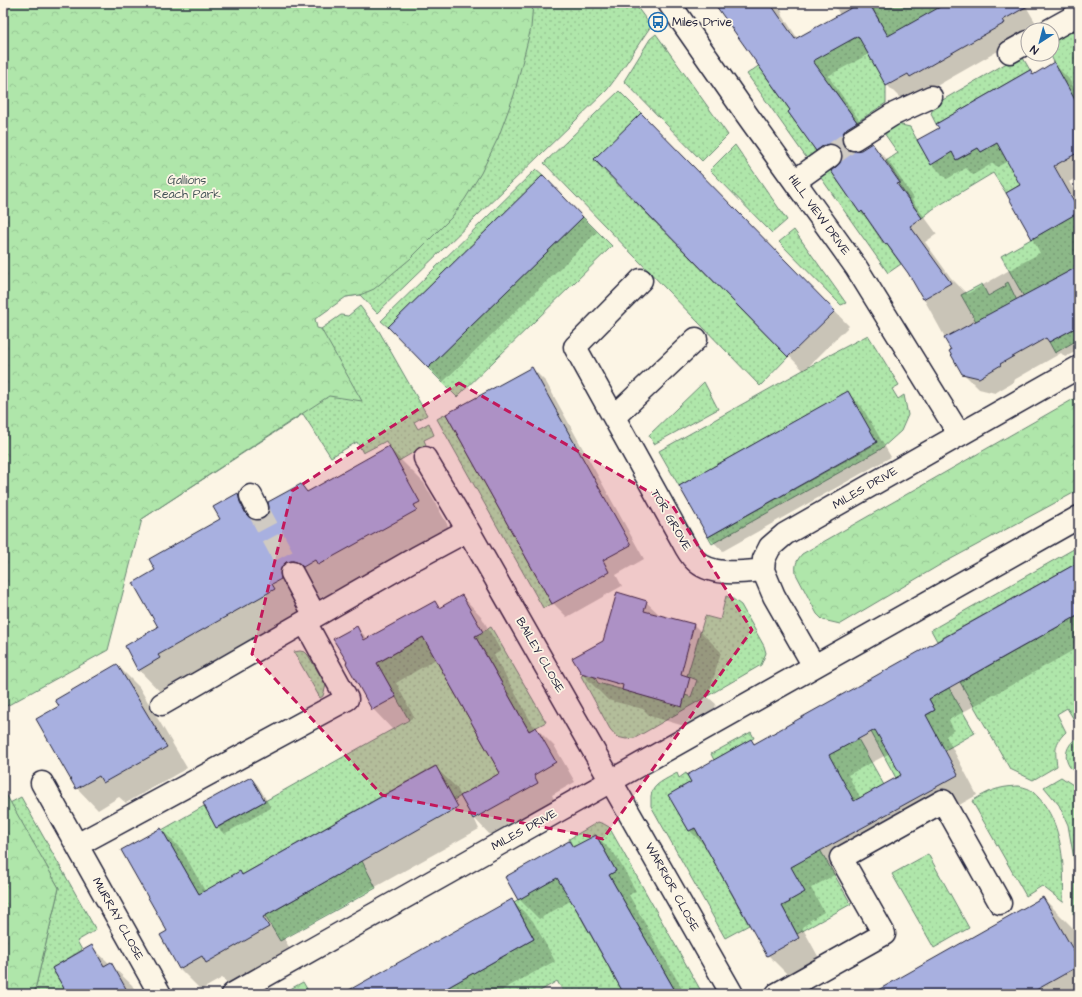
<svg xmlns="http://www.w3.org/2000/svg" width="1082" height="997" font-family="'Architects Daughter',sans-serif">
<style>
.grass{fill:url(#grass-dots);stroke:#688472}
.forest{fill:url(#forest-crowns);stroke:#688472}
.shadow{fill:#0003;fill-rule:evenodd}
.building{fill:#a8b0e0;stroke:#22223b;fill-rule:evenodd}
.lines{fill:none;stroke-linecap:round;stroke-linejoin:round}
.minor-tunnel{stroke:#d0cbc3;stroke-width:22;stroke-dasharray:22 11;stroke-linecap:butt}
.minor-casing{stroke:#22223b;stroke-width:25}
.minor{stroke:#fcf5e5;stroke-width:22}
.marked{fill:#c2185b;fill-opacity:0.2;stroke:#c2185b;stroke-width:3;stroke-dasharray:8 5;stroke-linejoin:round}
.labels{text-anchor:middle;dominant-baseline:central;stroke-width:3.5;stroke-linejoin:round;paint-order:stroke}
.poi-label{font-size:12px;fill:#22223b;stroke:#fcf5e5;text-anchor:start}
.park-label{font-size:12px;fill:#455357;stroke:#fcf5e5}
.street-label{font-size:12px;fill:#22223b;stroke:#fcf5e5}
</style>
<defs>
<pattern id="grass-dots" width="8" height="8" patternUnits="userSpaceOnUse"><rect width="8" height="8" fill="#afe6aa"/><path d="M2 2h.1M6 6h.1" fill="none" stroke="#96c593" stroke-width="1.8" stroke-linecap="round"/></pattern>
<pattern id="forest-crowns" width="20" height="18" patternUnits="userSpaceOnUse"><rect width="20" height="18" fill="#afe6aa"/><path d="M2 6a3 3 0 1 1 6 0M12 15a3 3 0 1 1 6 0" fill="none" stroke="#96c593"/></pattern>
</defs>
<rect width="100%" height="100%" fill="#fcf5e5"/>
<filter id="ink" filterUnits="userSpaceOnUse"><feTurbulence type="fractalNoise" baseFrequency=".025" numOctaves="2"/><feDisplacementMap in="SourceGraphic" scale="8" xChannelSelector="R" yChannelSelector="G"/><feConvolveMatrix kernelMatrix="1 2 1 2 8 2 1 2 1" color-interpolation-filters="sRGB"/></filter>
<g filter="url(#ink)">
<path class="grass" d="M 402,3 L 634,3 L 651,26 C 636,47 623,70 607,90 L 377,313 L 360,295 L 346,297 Z
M 869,3 L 947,3 L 886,86 L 886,103 L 857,122 L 829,83 L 827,84 L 804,51 L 839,26 L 848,42 L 881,23 Z
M 1079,25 L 1079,121 L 1051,167 L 1006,193 L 993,173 L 933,209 L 922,218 L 899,185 L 901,183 L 886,161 L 898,153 L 884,133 L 897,124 L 910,127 L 917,140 L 931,164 L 952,152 L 957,160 L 978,148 L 981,152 L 1031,124 L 1054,62 L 1051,56 L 1051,54 L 1052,54 L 1054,39 Z
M 656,34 L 728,135 L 702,161 L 624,81 L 650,39 Z
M 1017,57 L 1023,58 L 1030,70 L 936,124 L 931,114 L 934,105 Z
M 764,62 L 765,75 L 790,110 L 788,112 L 818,153 L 808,160 L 747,74 Z
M 619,91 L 641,113 L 594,160 L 788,357 L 760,386 L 544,163 Z
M 735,145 L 787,220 L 772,233 L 710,170 Z
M 829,168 L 860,213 L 862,211 L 884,244 L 886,243 L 901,264 L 888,273 L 819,175 Z
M 536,169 L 543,175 L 388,327 L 381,321 Z
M 1079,212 L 1079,266 L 1024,297 L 1001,256 Z
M 583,217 L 612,246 L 457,397 L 428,368 Z
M 794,230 L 846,303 L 841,305 L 779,242 Z
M 1008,282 L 1021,309 L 982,332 L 961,295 L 982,284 L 988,296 L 1006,286 L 1005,284 Z
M 360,306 L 379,331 L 427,415 L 414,422 L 418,429 L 429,423 L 434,435 L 424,440 L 426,445 L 397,462 L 386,441 L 363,453 L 357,442 L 331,457 L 303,414 L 142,519 L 3,548 L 323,333 L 321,329 L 341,315 L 348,316 Z
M 1079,326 L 1079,339 L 1055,353 L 1049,342 Z
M 868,335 L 899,385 L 892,389 L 898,399 L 904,395 L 908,415 L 901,431 L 881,449 L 712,544 L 708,537 L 877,443 L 848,392 L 679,486 L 659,451 L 828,356 Z
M 704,382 L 718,409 L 654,444 L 649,435 Z
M 446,414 L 552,604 L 543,608 L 437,419 Z
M 1079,546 L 1079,562 L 937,641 L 931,630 Z
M 726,596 L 733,599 L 741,605 L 764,646 L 766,653 L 761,665 L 635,738 L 626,739 L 617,737 L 610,729 L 581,676 L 591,671 L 598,683 L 682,706 L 685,695 L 691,697 L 697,680 L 687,676 L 705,616 L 720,620 Z
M 1079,615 L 1079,728 L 1067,708 L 1057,714 L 1066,732 C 1054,743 1055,751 1057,766 L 1033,780 L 1010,769 L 960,682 Z
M 491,627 L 546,722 L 529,731 L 475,636 Z
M 423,637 L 500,773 L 454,800 L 435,766 L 242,875 L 218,927 L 162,830 L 204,806 L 217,828 L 409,720 L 376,662 L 383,660 Z
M 300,651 L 305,652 L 308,655 L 326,685 L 323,696 L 320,698 L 294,652 Z
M 949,688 L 975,733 L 896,778 L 871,732 L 875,730 L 920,719 L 935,710 L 929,699 Z
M 751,732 L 754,738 L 714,760 L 711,754 Z
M 1079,737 L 1079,774 C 1061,766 1063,745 1079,737 Z
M 858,739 L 884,785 L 807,827 L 851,904 L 797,934 L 782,906 L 790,902 L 780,884 L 799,771 Z
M 677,773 L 679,778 L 686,773 L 691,782 L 669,795 L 689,831 L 695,828 L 749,925 L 725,938 L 651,806 C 651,803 651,799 651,796 C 652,784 667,779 677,773 Z
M 1061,777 L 1073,785 L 1079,786 L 1079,910 L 1073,914 L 1075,865 L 1068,825 L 1059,805 L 1044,787 Z
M 1017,786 C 1020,786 1023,787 1026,788 C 1031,789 1035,794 1038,797 C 1063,823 1065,868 1063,902 L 1042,886 L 1026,896 L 972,801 C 989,791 997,787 1017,786 Z
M 21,797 L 96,930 L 77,941 L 82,950 L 52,968 L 67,994 L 34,994 L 59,888 L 10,803 Z
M 598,822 L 604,824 L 609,827 L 701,991 L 696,994 L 677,994 L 609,875 L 616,871 L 596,835 L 573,848 L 569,839 Z
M 928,854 L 969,928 L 934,948 L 892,874 Z
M 362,861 L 376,888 L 280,941 L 265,916 Z
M 558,877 L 624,994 L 565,994 L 557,981 L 535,994 L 436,994 L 534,939 L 514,902 Z
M 303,982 L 310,994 L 308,994 L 306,991 L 300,994 L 281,994 Z"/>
<path class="forest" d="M 3,3 L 533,3 L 531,28 L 514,95 L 498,138 L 481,173 L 465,199 L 451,218 L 410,259 L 374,289 L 360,295 L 346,297 L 315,319 L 317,328 L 321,329 L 362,401 L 329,396 L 142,519 L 108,650 L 3,708 Z
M 1079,396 L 1079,490 L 938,566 L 840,624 L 823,620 L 817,614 L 796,574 C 795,565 796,561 802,554 Z
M 3,789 L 59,888 L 34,994 L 3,994 Z"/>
<path class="shadow" d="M 713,3 L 777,3 L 783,12 L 781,13 L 798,39 L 840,15 L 833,3 L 1024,3 L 1037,25 L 1017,36 L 1019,39 L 926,92 L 903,101 L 887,85 L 869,54 L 828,76 L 872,138 L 858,149 L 858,152 L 871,144 L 887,159 L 914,198 L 912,200 L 937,234 L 925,242 L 951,278 L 967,294 L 1040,253 L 1008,193 L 1021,185 L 1008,161 L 997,167 L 993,163 L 973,175 L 966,168 L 947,179 L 932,164 L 940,128 L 1030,71 L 1034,75 L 1054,64 L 1069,79 L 1079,97 L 1079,176 L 1069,182 L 1079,199 L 1079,350 L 1065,357 L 1061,353 L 1014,380 L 1015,381 L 995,393 L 979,389 L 963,373 L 952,350 L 909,272 L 893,251 L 885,243 L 872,223 L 860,212 L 844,159 L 839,161 L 832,166 L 817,150 L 792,111 L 724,16 Z
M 656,129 L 849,326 L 804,371 L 595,159 Z
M 557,191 L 597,232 L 443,382 L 389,327 Z
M 532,368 L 546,382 L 644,559 L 616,575 L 622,586 L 567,617 L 553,603 Z
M 848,393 L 862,407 L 891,457 L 723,551 L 708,537 L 680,487 Z
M 388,447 L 424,483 L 455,538 L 329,596 L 322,597 L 174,706 L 139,670 L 159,628 L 156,571 L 221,519 L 237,494 L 263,520 L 300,485 L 308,492 Z
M 1079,563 L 1079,647 L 949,720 L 954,730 L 946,736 L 977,795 L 811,888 L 824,912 L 809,921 L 810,922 L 802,927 L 819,958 L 788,975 L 768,955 L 708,849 L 690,831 L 670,795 L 693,782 L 751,740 L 755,744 ZM 890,753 L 903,775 L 861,799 L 848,775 Z
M 462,596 L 481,616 L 501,651 L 494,655 L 535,729 L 536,728 L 555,747 L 575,782 L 552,795 L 556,803 L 493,838 L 474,818 L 479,829 L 284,938 L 290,949 L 228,984 L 222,978 L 201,990 L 180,969 L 161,936 L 168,932 L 161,829 L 182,850 L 205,891 L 240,872 L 243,875 L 435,767 L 457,788 L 461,797 L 502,774 L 436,659 L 396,683 L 414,717 L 392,729 L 373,709 L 348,663 L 356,627 L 368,639 L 434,602 L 441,608 Z
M 646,602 L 661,616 L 694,625 L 721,652 L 708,697 L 716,704 L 708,733 L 650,716 L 643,709 L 608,700 L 581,673 L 604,642 Z
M 117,665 L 139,687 L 187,768 L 126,803 L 119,797 L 98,810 L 77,788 L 60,706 Z
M 251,778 L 258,785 L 271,808 L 224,834 L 217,827 Z
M 596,836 L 616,856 L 636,891 L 629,895 L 685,994 L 626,994 L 572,900 L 539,919 L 519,899 L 569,842 L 574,848 Z
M 1043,898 L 1079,934 L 1079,994 L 873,994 Z
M 512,900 L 533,921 L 555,961 L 495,994 L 344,994 Z
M 91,946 L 132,985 L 137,994 L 68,994 Z"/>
<path class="building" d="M 714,3 L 770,3 L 795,39 L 860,3 L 869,3 L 888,36 L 947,3 L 1033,3 L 1003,20 L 1005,23 L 964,46 L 910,77 L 908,74 L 886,86 L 858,36 L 813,61 L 857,122 L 847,128 L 843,133 L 842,139 L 843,145 L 848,150 L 855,151 L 861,150 L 872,143 L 900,183 L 897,184 L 922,218 L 910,226 L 951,283 L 923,299 L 908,273 L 886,243 L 885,244 L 862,211 L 860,213 L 831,171 L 837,166 L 841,161 L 842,155 L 840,149 L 836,145 L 829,144 L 823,146 L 816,151 L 788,112 L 790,110 Z
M 1054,62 L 1079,107 L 1079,152 L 1054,166 L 1079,210 L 1079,212 L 1032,239 L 1006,193 L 1020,185 L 997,143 L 981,152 L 978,148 L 956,160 L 952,152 L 931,165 L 917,140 L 939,128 L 936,124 L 1030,70 L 1033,75 Z
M 641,113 L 835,311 L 788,357 L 594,159 Z
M 543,175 L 583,217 L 428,368 L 388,327 Z
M 1079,266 L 1079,326 L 1049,342 L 1046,338 L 1000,364 L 1001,365 L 979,378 L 962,374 L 949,351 L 951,350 L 944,338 Z
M 532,367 L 631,545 L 603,560 L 609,572 L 552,604 L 446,414 Z
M 848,391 L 877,442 L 708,537 L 679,486 Z
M 389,446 L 420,502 L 414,505 L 417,510 L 318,565 L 315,560 L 303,567 L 299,563 L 293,561 L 286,562 L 282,566 L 280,572 L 281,579 L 272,584 L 275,589 L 158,655 L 160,658 L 138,671 L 125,646 L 158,627 L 133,583 L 155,570 L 149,559 L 220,519 L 213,507 L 238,493 L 240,502 L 246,514 L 250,518 L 256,520 L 262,519 L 268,515 L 269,508 L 268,502 L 301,484 L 307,492 Z
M 1079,562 L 1079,615 L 929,699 L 935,710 L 926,715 L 958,775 L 791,867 L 805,892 L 789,901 L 790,902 L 782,906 L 799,938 L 767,956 L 695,828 L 689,831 L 668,795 L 691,782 L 687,775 L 751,739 L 754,744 ZM 875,730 L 901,775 L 854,801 L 829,755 Z
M 617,592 L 647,601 L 644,611 L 694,624 L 681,674 L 690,677 L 682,707 L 622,690 L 623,685 L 581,673 L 572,658 L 603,641 Z
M 462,595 L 483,632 L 475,636 L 529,731 L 536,727 L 556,762 L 534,775 L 538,783 L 473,819 L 460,796 L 500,773 L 423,637 L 377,663 L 396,697 L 372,710 L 346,663 L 347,662 L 333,639 L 357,626 L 364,640 L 435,601 L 439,608 Z
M 117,664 L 167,747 L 103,783 L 99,776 L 76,789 L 36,719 L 59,706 L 55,700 Z
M 436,766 L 458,807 L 263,917 L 269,927 L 206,963 L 202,956 L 179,969 L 160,935 L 167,931 L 121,850 L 161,828 L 199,894 L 240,871 L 242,875 Z
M 251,777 L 265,801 L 216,828 L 203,803 Z
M 596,835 L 616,871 L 609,875 L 677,994 L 624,994 L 581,917 L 557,878 L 518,900 L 505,877 L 569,841 L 573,847 Z
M 1043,897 L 1079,960 L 1079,966 L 1029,994 L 871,994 Z
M 512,899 L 534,939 L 436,994 L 342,994 Z
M 92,945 L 104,966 L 111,962 L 129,994 L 57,994 L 65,990 L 52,968 Z"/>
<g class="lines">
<path class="minor-tunnel" d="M 830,156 L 854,139
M 257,508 L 292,573"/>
<g class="minor-casing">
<path id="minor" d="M 669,3 L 747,115 L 856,267 L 959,434
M 1050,30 L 1079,14
M 1010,52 L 1028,42
M 854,139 L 892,115 L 931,97
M 795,181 L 830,156
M 641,280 L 575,347 L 683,542 C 686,548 690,555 695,560 C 711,577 742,572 763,570
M 614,417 L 696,339
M 425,458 L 468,530 L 732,994
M 251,496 L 257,508
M 292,573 L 315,616
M 814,666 L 774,596 L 763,570 L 764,559 L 770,547 L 785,534 L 1079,367
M 162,704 L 416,558 L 468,530
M 42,783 L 160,994
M 77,845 L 347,699 L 305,622
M 233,994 L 1079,517
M 777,994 L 884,934 L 841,858 L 943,801 L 1000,903"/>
</g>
<use href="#minor" class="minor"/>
</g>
</g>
<path class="marked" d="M 459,383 L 672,505 L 752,630 L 603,839 L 382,795 L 252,654 L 292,491 Z"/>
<defs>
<g id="bus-ring" transform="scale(1)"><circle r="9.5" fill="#fcf5e5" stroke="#1f6fb2" stroke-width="1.5"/><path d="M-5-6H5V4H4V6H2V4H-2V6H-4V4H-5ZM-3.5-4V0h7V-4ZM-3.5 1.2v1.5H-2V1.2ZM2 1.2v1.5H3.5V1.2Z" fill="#1f6fb2"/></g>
</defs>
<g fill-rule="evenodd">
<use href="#bus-ring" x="658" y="22"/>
</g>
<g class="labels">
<g class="poi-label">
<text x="672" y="22">Miles Drive</text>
</g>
<g class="park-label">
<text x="187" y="180">Gallions<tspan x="187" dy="14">Reach Park</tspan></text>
</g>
<g class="street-label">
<text transform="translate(819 215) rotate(54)">HILL VIEW DRIVE</text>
<text transform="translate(865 488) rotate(-30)">MILES DRIVE</text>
<text transform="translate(671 520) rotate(60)">TOR GROVE</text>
<text transform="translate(540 655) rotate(60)">BAILEY CLOSE</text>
<text transform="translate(524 830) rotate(-29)">MILES DRIVE</text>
<text transform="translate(672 887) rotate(61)">WARRIOR CLOSE</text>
<text transform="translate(118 919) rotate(61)">MURRAY CLOSE</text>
</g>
</g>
<rect width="1082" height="997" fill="none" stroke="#fcf5e5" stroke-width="16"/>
<rect x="8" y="8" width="1066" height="981" fill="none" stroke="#22223b" stroke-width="1.5" filter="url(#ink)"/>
<g transform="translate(1040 42) rotate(216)"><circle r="19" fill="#fcf5e5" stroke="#a5a1a1"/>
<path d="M0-3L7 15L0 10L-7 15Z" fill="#1f6fb2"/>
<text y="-6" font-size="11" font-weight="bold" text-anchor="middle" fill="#22223b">N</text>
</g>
</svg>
